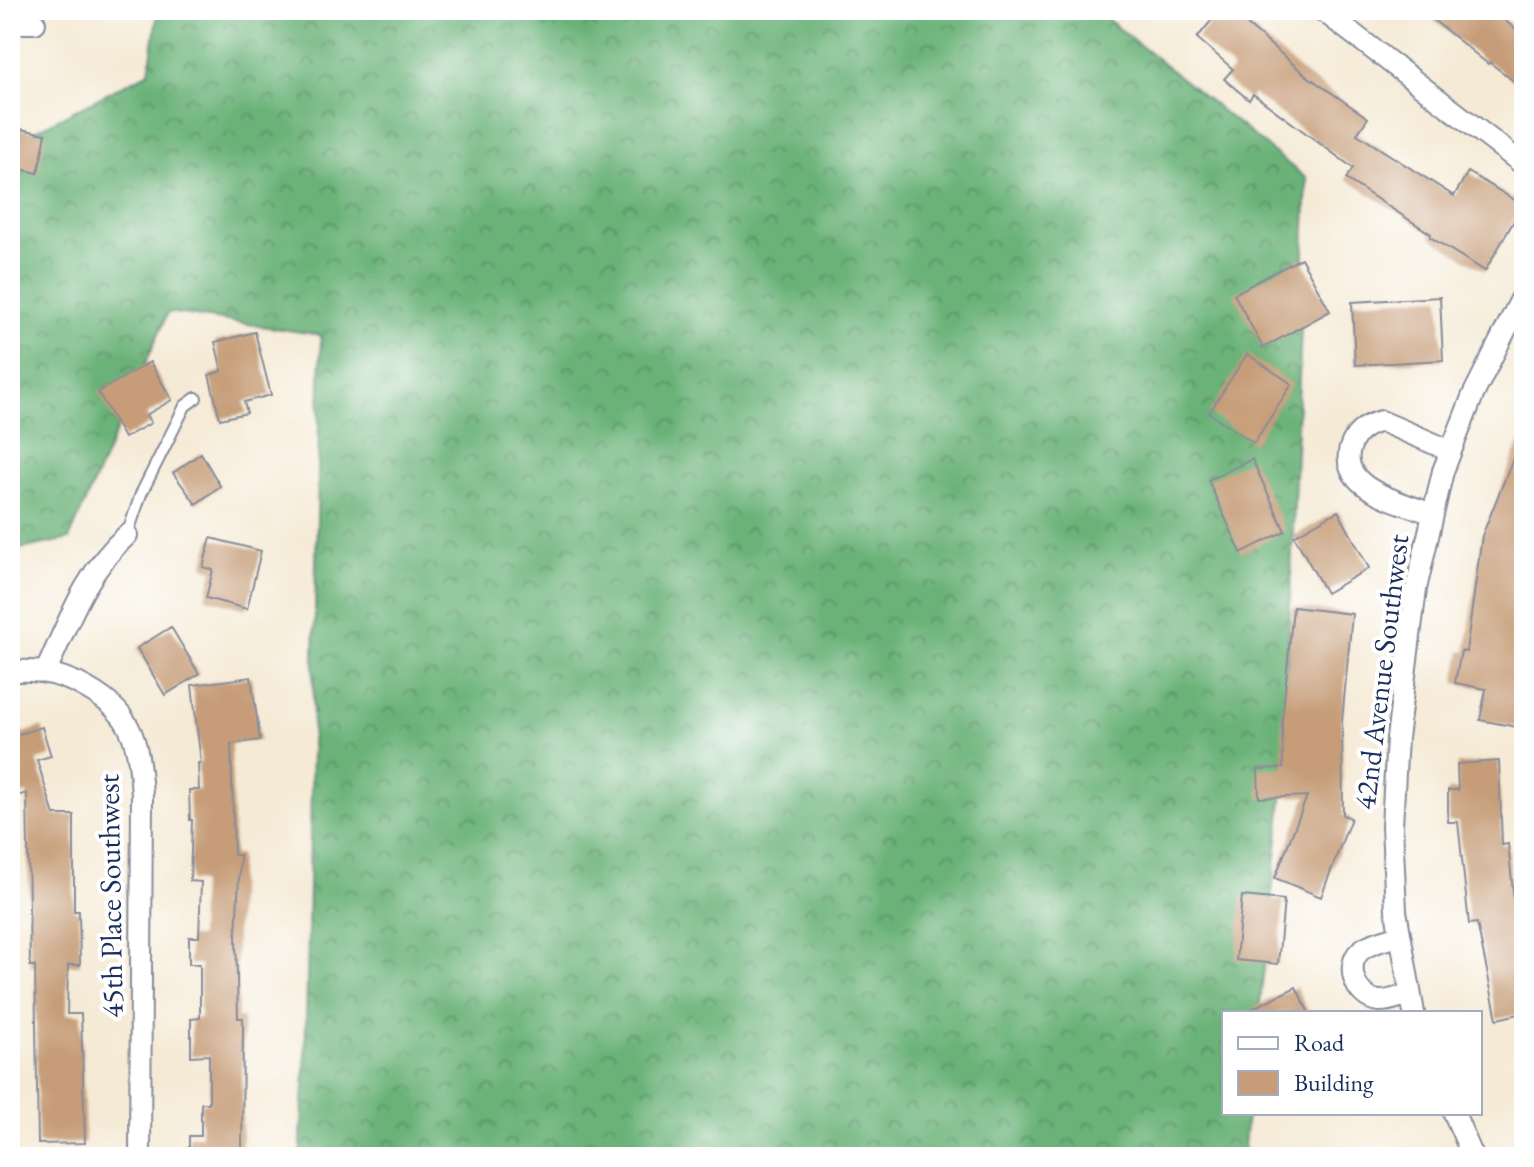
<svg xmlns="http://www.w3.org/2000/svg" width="1534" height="1167" font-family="'EB Garamond',serif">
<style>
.forest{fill:url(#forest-crowns);stroke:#43706b;stroke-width:2}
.building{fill:#c69d78}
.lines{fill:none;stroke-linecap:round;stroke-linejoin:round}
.lane-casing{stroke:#888c9a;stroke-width:14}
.street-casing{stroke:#888c9a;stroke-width:24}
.lane{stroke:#fff;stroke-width:10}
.street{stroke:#fff;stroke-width:20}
.labels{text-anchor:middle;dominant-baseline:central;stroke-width:8;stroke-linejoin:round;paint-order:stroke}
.street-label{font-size:30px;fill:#1b2f5e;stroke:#fff}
</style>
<defs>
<pattern id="forest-crowns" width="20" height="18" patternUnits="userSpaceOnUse" patternTransform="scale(2)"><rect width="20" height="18" fill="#6bb278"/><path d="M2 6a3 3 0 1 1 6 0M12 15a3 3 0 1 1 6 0" fill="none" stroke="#579166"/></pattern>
</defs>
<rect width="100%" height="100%" fill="#fff"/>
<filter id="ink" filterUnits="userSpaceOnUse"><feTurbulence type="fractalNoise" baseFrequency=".0125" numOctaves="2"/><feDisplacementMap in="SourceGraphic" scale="16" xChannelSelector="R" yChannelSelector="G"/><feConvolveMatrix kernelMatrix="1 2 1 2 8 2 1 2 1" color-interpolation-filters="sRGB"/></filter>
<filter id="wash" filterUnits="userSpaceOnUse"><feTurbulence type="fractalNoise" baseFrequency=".006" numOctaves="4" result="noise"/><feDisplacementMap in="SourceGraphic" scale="32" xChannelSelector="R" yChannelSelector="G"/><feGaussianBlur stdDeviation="1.8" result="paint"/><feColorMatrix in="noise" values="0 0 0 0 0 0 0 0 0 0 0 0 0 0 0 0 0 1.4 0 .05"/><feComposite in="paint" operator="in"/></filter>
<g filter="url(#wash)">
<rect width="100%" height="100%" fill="#f5ead5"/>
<path class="forest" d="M 158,10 L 1096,10 L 1307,179 L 1282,801 L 1259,1013 L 1224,1013 L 1224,1113 L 1247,1113 L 1243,1157 L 300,1157 L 305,1069 L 321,335 L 168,312 L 69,539 L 10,551 L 10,144 L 149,72 Z"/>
<g id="blocks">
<path class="building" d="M 1220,10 L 1230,10 L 1307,76 L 1368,118 L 1357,134 L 1393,157 L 1454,196 L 1468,172 L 1523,205 L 1485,271 L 1430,237 L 1431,234 L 1346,179 L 1353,168 L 1253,94 L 1249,100 L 1224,79 L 1233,69 L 1197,38 Z
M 1421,10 L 1492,10 L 1524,36 L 1524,89 L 1489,62 L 1488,64 Z
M 10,127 L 46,134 L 38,173 L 10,167 Z
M 1301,258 L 1330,311 L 1263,348 L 1234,294 Z
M 1440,297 L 1443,360 L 1355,365 L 1352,302 Z
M 255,332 L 271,395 L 244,402 L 247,413 L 220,419 L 209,375 L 222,371 L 215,342 Z
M 1247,354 L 1292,384 L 1254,443 L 1209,413 Z
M 150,362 L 172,400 L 146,415 L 151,423 L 124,438 L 98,392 Z
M 1523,434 L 1524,686 L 1517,727 L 1480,720 L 1486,689 L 1455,683 L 1461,651 L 1466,652 L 1482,536 Z
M 201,453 L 220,486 L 196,504 L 173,473 Z
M 1252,459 L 1285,531 L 1241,553 L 1208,480 Z
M 1338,511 L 1369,568 L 1326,593 L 1294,536 Z
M 211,538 L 261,551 L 247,609 L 206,598 L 213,570 L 203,567 Z
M 1293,607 L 1352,614 L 1342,721 L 1343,815 L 1351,818 L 1321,897 L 1275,878 L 1307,796 L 1259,798 L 1258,769 L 1283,768 L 1282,721 Z
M 171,627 L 199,674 L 165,695 L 137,648 Z
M 251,677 L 260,740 L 231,744 L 234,855 L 240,855 L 236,936 L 238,1018 L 243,1018 L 242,1157 L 189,1157 L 189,1136 L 201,1136 L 201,1103 L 209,1103 L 209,1055 L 191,1056 L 191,1019 L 200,1018 L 200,964 L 189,964 L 189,937 L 199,937 L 201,882 L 190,881 L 192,820 L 190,820 L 189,790 L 199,790 L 198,763 L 201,763 L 192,685 Z
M 42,727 L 51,756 L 37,760 L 54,815 L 74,815 L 74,911 L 79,911 L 80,965 L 68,965 L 67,1014 L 81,1014 L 85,1143 L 38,1144 L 35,966 L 30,966 L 27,793 L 10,798 L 10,737 Z
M 1499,761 L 1502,845 L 1508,844 L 1519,948 L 1524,947 L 1524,1013 L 1497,1019 L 1477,923 L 1469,924 L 1458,822 L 1448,822 L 1448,790 L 1458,790 L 1457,764 Z
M 1242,896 L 1284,900 L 1278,964 L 1236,960 Z
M 1296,987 L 1309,1013 L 1243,1013 Z"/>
</g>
</g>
<g filter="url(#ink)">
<use href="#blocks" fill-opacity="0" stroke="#888c9a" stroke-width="2"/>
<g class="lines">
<g class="lane-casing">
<path id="lane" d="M 127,535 L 141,494 L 185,406 L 196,398"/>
</g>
<g class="street-casing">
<path id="street" d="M 1322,10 L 1524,165
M 10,23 L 35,23
M 1433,514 C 1404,503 1332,488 1352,443 C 1358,430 1368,425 1381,421 L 1451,451
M 46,671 C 68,623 86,571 127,535
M 10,672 C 34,668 55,673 77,683 C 132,711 138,736 142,794 L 140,1157
M 1400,935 C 1389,939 1374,942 1364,948 C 1342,962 1355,999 1379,1001 C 1389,1002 1401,996 1410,994
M 1414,1013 L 1396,911 L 1392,826 L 1397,738 L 1416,589 L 1443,471 L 1473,395 L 1524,293
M 1454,1113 L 1473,1157"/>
</g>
<use href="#lane" class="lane"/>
<use href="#street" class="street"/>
</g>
</g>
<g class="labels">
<g class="street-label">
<text transform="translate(1381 672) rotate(-83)">42nd Avenue Southwest</text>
<text transform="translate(110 896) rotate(-91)">45th Place Southwest</text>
</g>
</g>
<rect width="1534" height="1167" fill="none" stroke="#fff" stroke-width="40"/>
<rect x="1222" y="1011" width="260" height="104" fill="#ffffff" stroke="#a4acbf" stroke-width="2"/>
<rect x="1238" y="1037" width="40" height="12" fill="#ffffff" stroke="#a4acbf" stroke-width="2"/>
<text x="1294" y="1051" font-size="24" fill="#1b2f5e">Road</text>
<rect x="1238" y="1071" width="40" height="24" fill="#c69d78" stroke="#a4acbf" stroke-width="2"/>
<text x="1294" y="1091" font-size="24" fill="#1b2f5e">Building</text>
</svg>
